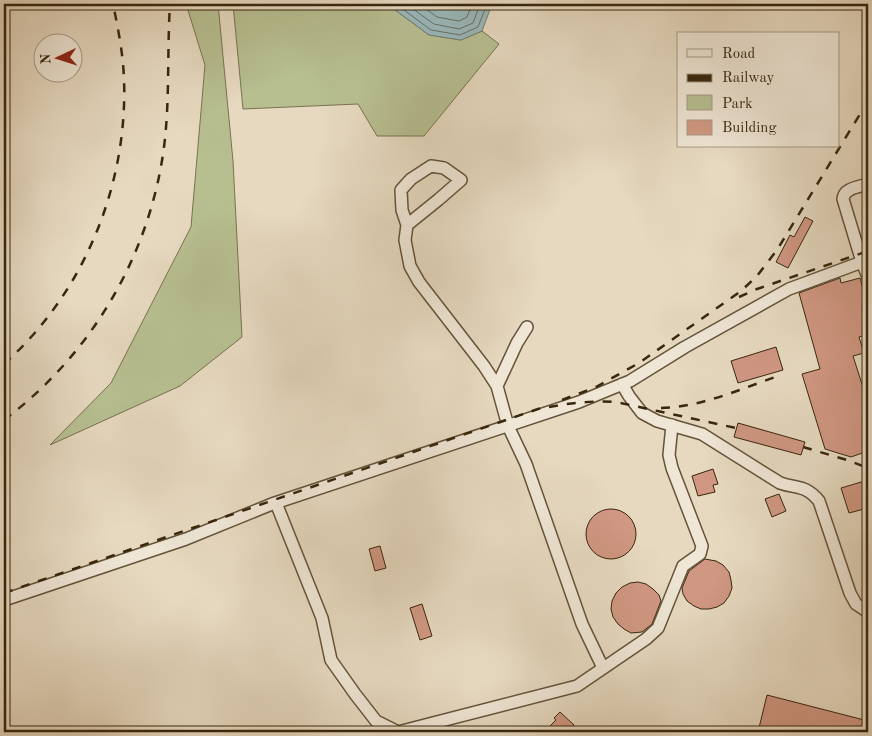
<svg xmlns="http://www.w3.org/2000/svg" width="872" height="736" font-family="'Old Standard TT',serif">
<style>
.green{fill:#b7bf91;stroke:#78724f}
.water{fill:#99b8bb;stroke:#727e75}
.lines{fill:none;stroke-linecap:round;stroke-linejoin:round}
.shore{stroke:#686f64;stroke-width:1}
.building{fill:#d09782;stroke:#38260d}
.minor-casing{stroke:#64533a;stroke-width:14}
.minor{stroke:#efe6d6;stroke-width:11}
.rail{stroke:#38260d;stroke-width:2.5;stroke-dasharray:9 9;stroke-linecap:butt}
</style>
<rect width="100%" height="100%" fill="#e6d9c0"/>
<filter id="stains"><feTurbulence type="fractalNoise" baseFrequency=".004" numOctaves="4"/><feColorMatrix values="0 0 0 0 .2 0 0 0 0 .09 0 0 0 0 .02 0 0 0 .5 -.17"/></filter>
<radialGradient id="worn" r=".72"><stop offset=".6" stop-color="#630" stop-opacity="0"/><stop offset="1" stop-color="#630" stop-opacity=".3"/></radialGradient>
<path class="green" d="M 186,4 L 218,4 L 233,161 L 242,337 L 180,386 L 50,445 L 111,383 L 191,227 L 205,65 Z
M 233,4 L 387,4 L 429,35 L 461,40 L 482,31 L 499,44 L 424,136 L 377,136 L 358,104 L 243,109 Z"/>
<path class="water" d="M 387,4 L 492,4 L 482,31 L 461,40 L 429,35 Z"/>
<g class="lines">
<path class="shore" d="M 396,4 L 431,30 L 460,35 L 478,27 L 487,4
M 406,4 L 434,24 L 459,29 L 473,23 L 480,4
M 419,4 L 437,17 L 459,21 L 467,17 L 472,4"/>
</g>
<path class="building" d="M 805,217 L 813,221 L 788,268 L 776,262 L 790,235 L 794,237 Z
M 840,278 L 841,283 L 860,278 L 868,306 L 868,334 L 859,337 L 864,353 L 853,356 L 868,403 L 868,451 L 851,457 L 825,449 L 802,374 L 820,369 L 799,293 Z
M 776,347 L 783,370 L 738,383 L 731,361 Z
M 738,423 L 805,442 L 801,455 L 734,437 Z
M 713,469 L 718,484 L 713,485 L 715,492 L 698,496 L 692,476 Z
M 868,480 L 868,508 L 849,513 L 841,488 Z
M 779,494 L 786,511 L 772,517 L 765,499 Z
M586 534a25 25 0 1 1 50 0a25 25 0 1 1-50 0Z
M 380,546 L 386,568 L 375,571 L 369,549 Z
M 705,559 L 716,561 L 723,565 L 729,572 L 731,580 L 732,588 L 729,596 L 724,603 L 717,607 L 709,609 L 701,609 L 694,606 L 687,601 L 683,594 L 682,588 L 689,571 Z
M 638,582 L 646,584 L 653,589 L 659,595 L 661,601 L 652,624 L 642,632 L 631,633 L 624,629 L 618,624 L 613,617 L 611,609 L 612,601 L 616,593 L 622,587 L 630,583 Z
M 422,604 L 432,636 L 420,640 L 410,608 Z
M 767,695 L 868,721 L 868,732 L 758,732 Z
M 560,712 L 574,725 L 567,732 L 557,732 L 550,726 L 556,720 L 554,718 Z"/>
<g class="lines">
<g class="minor-casing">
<path id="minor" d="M 868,184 C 859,187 844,188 843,199 L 862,262 L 868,277
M 407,225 L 402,210 L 401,190 L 411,179 L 431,166 L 444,168 L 461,180 L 438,200 L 407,225 L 405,240 L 410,266 L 419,282 L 484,366 L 497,386
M 527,327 L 517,343 L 497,386 L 508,426 L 526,464 L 582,624 L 603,668
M 622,384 L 629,396 L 642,413 L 657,421 L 702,434 L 780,483 C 798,489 806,485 819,501 L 850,593 L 856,604 L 868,612
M 276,503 L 322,618 L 331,660 L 355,694 L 376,721 L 398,732
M 4,600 L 186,539 L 272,504 L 579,402 L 630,381 L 685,347 L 789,289 L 862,262
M 398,732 L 577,686 L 646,639 L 658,628 L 683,566 L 700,554 L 702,546 L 672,468 L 669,455 L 672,425"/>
</g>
<use href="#minor" class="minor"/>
<path class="rail" d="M 739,297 L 757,289 L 868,251
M 4,364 C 84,293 128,185 124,79 C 123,53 118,28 113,4
M 562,400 L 596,387 L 639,363 L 741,291 L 757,276 L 777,250 L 868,101
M 661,408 C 702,407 743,388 781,375
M 4,420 C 91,355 150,255 164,147 C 170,100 167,51 170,4
M 803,447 L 847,460 L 868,468
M 4,593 L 538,409 C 564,404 589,400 616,402 L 736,428"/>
</g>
<rect width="872" height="736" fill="none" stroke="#e6d9c0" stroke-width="20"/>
<rect x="5" y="5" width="862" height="726" fill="none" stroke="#38260d" stroke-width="2.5"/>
<rect x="10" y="10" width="852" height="716" fill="none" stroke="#38260d"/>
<rect x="677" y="32" width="162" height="115" fill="#efe6d6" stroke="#a69986"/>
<rect x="687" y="49" width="25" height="8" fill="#efe6d6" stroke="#a69986"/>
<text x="722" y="58" font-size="15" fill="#38260d">Road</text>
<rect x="687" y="74" width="25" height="8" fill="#38260d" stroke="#a69986"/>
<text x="722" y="82" font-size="15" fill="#38260d">Railway</text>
<rect x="687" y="95" width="25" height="15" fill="#b7bf91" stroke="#a69986"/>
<text x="722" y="108" font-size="15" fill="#38260d">Park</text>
<rect x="687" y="120" width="25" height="15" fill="#d09782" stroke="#a69986"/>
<text x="722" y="132" font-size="15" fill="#38260d">Building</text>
<g transform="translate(58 58) rotate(266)"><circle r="24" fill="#efe6d6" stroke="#a69986"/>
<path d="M0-4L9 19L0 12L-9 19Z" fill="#8f2418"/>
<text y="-8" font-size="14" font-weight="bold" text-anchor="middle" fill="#38260d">N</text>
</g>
<rect width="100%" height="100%" filter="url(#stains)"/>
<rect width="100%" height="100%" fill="url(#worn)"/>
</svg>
